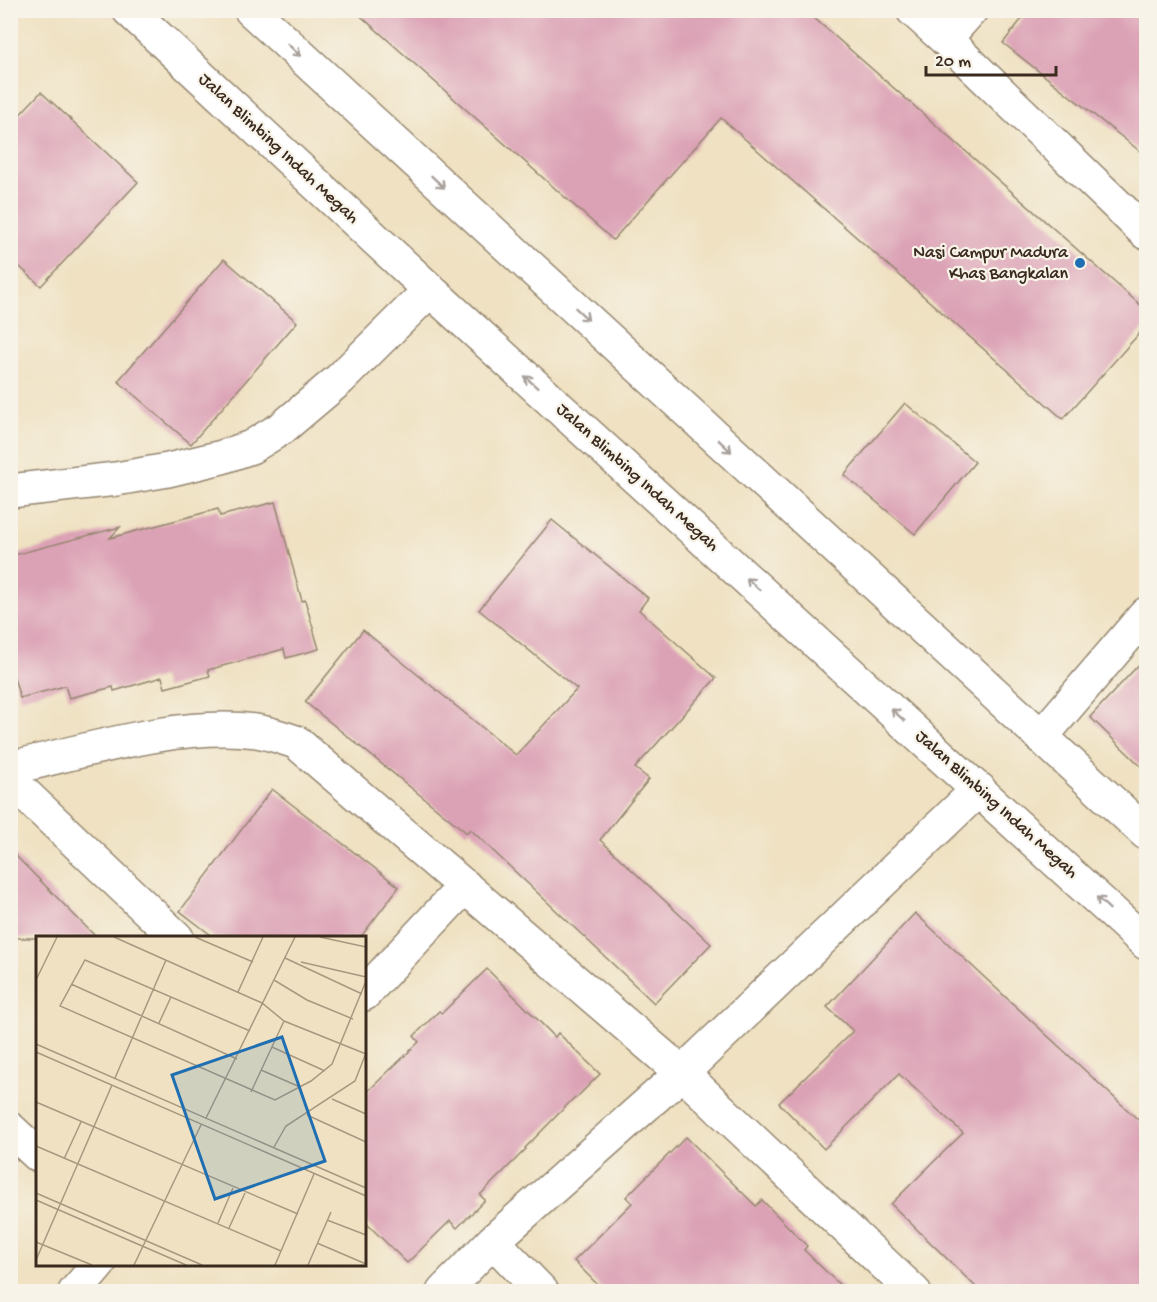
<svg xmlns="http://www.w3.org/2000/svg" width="1157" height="1302" font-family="'Gochi Hand',sans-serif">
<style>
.building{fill:#dba1b5}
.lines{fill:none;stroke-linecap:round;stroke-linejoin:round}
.street-casing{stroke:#958670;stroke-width:36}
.secondary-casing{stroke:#958670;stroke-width:36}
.street{stroke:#fff;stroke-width:33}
.secondary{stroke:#fff;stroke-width:33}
.oneway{stroke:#a79f9a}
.poi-dot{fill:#1f6fb2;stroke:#f7f3e8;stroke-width:2}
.labels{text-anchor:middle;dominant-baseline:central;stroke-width:4.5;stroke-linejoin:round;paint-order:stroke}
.street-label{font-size:18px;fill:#3b2a1e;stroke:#f7f3e8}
.poi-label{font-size:18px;fill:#3b2a1e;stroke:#f7f3e8;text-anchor:end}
.inset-road{fill:none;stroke:#a79880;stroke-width:1.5}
.view{fill:#1f6fb2;fill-opacity:0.15;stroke:#1f6fb2;stroke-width:3}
.inset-edge{fill:none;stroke:#3b2a1e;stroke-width:3}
</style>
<rect width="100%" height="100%" fill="#f7f3e8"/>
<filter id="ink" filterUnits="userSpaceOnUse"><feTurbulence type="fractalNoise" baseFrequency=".0167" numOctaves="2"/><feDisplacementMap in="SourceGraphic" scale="12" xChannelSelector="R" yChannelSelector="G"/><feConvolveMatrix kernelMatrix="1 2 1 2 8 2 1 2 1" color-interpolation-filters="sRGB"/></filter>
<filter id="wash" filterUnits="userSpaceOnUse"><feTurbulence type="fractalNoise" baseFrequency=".008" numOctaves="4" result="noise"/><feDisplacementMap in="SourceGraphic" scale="24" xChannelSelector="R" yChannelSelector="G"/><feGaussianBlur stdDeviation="1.35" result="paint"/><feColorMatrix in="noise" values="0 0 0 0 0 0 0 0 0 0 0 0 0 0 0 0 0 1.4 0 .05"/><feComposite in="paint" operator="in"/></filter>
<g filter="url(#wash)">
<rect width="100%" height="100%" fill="#efe1c1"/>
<g id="blocks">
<path class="building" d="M 354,10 L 805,10 L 1146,310 L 1146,326 L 1063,419 L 721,118 L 613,240 Z
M 1029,10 L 1146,10 L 1146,156 L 1003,43 Z
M 41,92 L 138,182 L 41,286 L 10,258 L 10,125 Z
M 224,259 L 297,322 L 191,444 L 118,381 Z
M 905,403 L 975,462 L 915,534 L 844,475 Z
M 275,502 L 302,601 L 305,600 L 319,649 L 286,658 L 284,649 L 208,670 L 210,676 L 165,688 L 162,677 L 114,691 L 113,687 L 69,698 L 65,686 L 20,698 L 10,664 L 10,556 L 120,527 L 110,538 L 218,509 L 220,516 Z
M 552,520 L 648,598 L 639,610 L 716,678 L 635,768 L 649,779 L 600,840 L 711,944 L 654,1003 L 470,829 L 467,833 L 305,702 L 363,630 L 516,755 L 577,689 L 479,610 Z
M 1146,657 L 1146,771 L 1090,717 Z
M 272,789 L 399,887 L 360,938 L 215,938 L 180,911 Z
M 10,850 L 97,938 L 10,938 Z
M 915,913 L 1146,1127 L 1146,1292 L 981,1292 L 891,1204 L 963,1133 L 899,1074 L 824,1149 L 779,1103 L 853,1031 L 827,1007 Z
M 487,969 L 555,1037 L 558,1033 L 600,1074 L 575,1099 L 574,1098 L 525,1148 L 526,1149 L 480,1195 L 485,1200 L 457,1228 L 450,1221 L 407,1263 L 364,1221 L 364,1095 L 419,1042 L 414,1036 L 439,1011 L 442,1013 Z
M 686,1137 L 756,1206 L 762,1200 L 807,1246 L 804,1250 L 847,1292 L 605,1292 L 574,1261 L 632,1203 L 626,1197 Z"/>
</g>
</g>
<g filter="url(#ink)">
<use href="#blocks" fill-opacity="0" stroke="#958670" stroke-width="1.5"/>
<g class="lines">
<g class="street-casing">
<path id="street" d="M 913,10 L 945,39 L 1146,233
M 945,39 L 971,10
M 10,491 L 116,479 L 168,470 L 222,457 L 251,447 L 282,428 L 340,379 L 430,290
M 1041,737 L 1146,614
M 10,768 C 85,751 181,721 256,731 C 270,733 283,738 296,742 L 682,1073 L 914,1292
M 10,780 L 177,938
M 364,994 L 465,886
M 10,1129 L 38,1155
M 493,1241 L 542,1292
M 75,1292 L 99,1264
M 443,1292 L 493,1241 L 682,1073 L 979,789"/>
</g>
<g class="secondary-casing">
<path id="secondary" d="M 129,10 L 430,290 L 1146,943
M 251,10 L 1146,833"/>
</g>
<use href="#street" class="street"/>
<use href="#secondary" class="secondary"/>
</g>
<defs><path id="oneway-shaft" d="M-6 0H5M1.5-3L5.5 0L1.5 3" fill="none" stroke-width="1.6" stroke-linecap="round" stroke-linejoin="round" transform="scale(1.5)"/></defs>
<g class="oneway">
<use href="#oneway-shaft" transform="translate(294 50) rotate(43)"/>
<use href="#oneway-shaft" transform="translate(438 182) rotate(43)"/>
<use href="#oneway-shaft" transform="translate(582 314) rotate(43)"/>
<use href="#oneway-shaft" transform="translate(531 382) rotate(-138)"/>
<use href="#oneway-shaft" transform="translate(725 446) rotate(43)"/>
<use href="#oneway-shaft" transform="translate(753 584) rotate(-138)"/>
<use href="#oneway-shaft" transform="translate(898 715) rotate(-138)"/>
<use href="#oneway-shaft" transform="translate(1103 903) rotate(-137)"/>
</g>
</g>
<circle class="poi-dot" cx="1080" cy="263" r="6"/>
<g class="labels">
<g class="street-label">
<text transform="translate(278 149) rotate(43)">Jalan Blimbing Indah Megah</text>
<text transform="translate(637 478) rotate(42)">Jalan Blimbing Indah Megah</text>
<text transform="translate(996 805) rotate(42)">Jalan Blimbing Indah Megah</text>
</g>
<g class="poi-label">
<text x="1068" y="253">Nasi Campur Madura<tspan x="1068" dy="21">Khas Bangkalan</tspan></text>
</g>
</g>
<g transform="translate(36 936)">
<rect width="330" height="330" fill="#efe1c1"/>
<path class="inset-road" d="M 78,1 L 226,67 L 248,85 L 330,118M 159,1 L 217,26M 284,1 L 330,11M 249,22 L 326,58M 265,26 L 330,41M 0,44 L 21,1M 238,44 L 271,64 L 317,83M 35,48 L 201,123M 202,56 L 227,1M 123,87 L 135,61M 214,95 L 49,24 L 24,70 L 239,164 L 275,145 L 296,128 L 330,45M 0,108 L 330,252M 236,111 L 289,135M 0,116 L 330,260M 225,134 L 264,151M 79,142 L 130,24M 215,156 L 248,85M 296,163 L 330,178M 0,166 L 262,278M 271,179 L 330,206M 170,182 L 259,1M 0,210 L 245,315M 238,211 L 250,190 L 319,145 L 330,117M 28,223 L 45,186M 0,257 L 166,329M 0,264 L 150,329M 291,284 L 330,299M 182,287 L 197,252M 193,292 L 209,257M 0,306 L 56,329M 281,307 L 330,328M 0,324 L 76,149M 98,329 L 165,189M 239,329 L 278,238M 272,329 L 295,276"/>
<path class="view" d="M 246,101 L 289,225 L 179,263 L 136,139 Z"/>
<rect width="330" height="330" class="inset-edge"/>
</g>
<rect width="1157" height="1302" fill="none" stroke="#f7f3e8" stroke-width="36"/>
<path d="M926 66v9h130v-9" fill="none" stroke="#3b2a1e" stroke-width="3"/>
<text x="935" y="66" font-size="18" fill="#3b2a1e" stroke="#f7f3e8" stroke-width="4.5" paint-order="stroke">20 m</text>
</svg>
